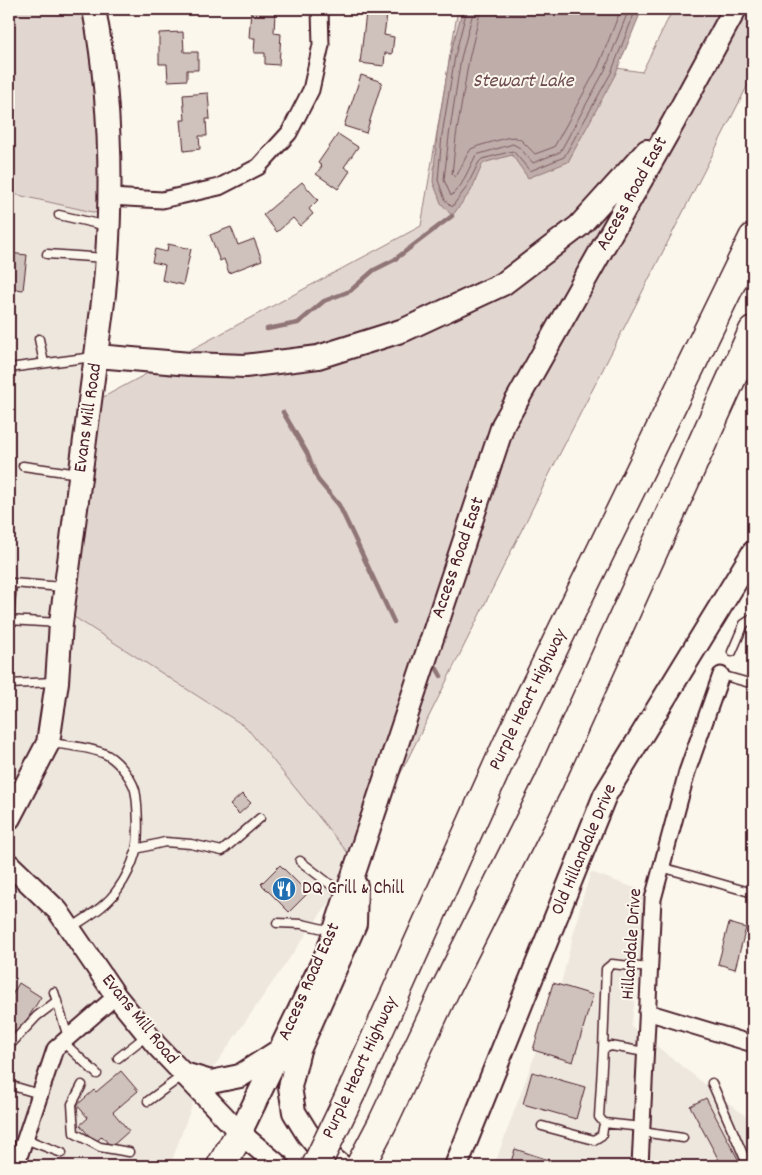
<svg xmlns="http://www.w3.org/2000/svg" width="762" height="1175" font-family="Dekko,sans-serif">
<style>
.built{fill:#eee7de}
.green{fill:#e2d7d0;stroke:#967b7e}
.water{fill:#bfadaa;stroke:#907477}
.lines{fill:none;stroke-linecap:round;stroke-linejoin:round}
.shore{stroke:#79585e;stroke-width:1}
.stream{stroke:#907477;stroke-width:4.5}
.building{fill:#cfc2bc;stroke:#4a1f2b}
.service-casing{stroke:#4a1f2b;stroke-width:11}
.minor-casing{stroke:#4a1f2b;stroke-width:19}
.tertiary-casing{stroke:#4a1f2b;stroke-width:24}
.secondary-casing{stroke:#4a1f2b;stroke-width:26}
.motorway-casing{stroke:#4a1f2b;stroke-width:31}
.service{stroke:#fbf7ec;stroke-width:8}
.minor{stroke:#fbf7ec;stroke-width:15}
.tertiary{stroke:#fbf7ec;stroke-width:20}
.secondary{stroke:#fbf7ec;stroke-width:22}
.motorway{stroke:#fbf7ec;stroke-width:28}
.motorway-bridge-casing{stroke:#4a1f2b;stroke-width:31;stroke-linecap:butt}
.motorway-bridge{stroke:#fbf7ec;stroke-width:28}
.labels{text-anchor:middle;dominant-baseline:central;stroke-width:4;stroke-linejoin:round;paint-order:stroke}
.street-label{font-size:19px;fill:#4a1f2b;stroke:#fbf7ec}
.poi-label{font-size:19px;fill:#4a1f2b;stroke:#fbf7ec;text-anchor:start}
.water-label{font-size:20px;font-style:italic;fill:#6d4a51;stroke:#fbf7ec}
</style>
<rect width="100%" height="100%" fill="#fbf7ec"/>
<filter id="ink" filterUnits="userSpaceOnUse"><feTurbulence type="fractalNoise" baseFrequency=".02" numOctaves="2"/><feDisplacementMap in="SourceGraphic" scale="10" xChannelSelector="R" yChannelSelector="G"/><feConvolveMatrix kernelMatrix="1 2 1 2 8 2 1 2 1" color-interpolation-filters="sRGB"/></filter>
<g filter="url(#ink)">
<path class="built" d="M 9,193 L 97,213 L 96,401 L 71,615 L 246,727 L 356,863 L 197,1091 L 170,1166 L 9,1166 Z
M 591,872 L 651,894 L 631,1026 L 753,1122 L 753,1166 L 494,1166 L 561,984 L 582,900 Z"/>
<path class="green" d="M 9,9 L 90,9 L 100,108 L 97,213 L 9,193 Z
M 458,9 L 589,9 L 572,61 L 642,72 L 673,9 L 753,9 L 753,75 L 553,467 L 356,863 L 246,727 L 71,615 L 96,401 L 421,226 Z"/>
<path class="water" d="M 463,9 L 642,9 L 615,75 L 568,162 L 528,178 L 512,155 L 483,163 L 471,191 L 452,216 L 441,203 L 433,182 L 437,134 L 450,55 Z"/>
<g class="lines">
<path class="shore" d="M 467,9 L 455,56 L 442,135 L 438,180 L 445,200 L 452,207 L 466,188 L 479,162 L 482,159 L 513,151 L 530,171 L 564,157 L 611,73 L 636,9
M 474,9 L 461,58 L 449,136 L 444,180 L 451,196 L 461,185 L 476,155 L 513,144 L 520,148 L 533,163 L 560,152 L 605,70 L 629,9
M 481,9 L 469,59 L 456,137 L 452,174 L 455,177 L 457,175 L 467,155 L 471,149 L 478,146 L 506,138 L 514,137 L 521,140 L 535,154 L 554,147 L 598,67 L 621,9"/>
<path class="stream" d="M 267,329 L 298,323 L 324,301 L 350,291 L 374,270 L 394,260 L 452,216
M 283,412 L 307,453 L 318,480 L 339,505 L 394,622
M 433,662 L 441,676"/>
</g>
<path class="building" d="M 174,9 L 195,9 L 195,10 L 175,12 Z
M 251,10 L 275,12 L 274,33 L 281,34 L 279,65 L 265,64 L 265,53 L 254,53 L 255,38 L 249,38 Z
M 366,13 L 387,15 L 384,35 L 394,37 L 392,54 L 385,53 L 384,66 L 360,63 Z
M 183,32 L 184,52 L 198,52 L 198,70 L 187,70 L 187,80 L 168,81 L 167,64 L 159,64 L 159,33 Z
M 361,75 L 382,82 L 366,133 L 344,126 Z
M 208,93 L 210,119 L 206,119 L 207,136 L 199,136 L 200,149 L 184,151 L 181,120 L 185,120 L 183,95 Z
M 338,134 L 358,147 L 344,167 L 350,171 L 338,189 L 316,174 L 322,166 L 318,163 Z
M 302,182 L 318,200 L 309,209 L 313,214 L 300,226 L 293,218 L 277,232 L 263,215 Z
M 231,227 L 238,245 L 254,239 L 262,260 L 229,273 L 224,259 L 220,261 L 210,235 Z
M 168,244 L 191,249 L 183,285 L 162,280 L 165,265 L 152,262 L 155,249 L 167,252 Z
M 9,253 L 27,255 L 23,290 L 9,288 Z
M 242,794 L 251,803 L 239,814 L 230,805 Z
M 280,865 L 308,893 L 289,912 L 261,884 Z
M 729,923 L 746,928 L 735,969 L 718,964 Z
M 19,983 L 41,997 L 15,1039 L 9,1035 L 9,1000 Z
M 553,983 L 593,995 L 573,1062 L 533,1050 Z
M 121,1071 L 138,1091 L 113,1112 L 129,1131 L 111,1147 L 102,1136 L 95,1143 L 80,1125 L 88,1118 L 77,1105 L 94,1090 L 96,1092 Z
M 532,1072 L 585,1087 L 576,1119 L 523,1104 Z
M 706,1098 L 739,1161 L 730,1166 L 722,1166 L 690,1106 Z
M 515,1149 L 567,1166 L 515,1166 L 510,1165 Z"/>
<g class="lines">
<g class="service-casing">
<path id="service" d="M 59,215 L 107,226
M 47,254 L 106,258
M 39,339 L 44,363
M 9,368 L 93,357
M 23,466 L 79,474
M 9,620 L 12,583 L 63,587
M 9,620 L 59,623
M 732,652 L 744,624 L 753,618
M 721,675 L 753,684
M 9,684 L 54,682
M 50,743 C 68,745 87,747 103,753 C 116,758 131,777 135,790 C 138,803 139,838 136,851 C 132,865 126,878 118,889 C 107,906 87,917 71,928
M 136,849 L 165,842 L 191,844 L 222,851 L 260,818
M 300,861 L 344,895
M 661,867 L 753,893
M 277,923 L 302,924 L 332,931
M 54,992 L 68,1037
M 63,1042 L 97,1074
M 9,1046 L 37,1016 L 57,1001
M 603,1049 L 606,969 L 612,964 L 649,968
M 118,1058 L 146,1036
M 712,1083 L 748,1166
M 9,1085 L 40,1094
M 82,1085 L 72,1104 L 74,1133 L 100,1147 L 129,1152
M 148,1101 L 182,1076
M 542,1126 L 594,1140 L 602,1135 L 604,1123
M 642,1127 L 604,1123 L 599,1117 L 603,1049 L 611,1046 L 645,1052
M 642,1132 L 683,1138
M 25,1139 L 62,1153"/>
</g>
<g class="minor-casing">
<path id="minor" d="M 110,197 L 162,200 L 219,187 L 258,167 L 289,133 L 311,90 L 321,45 L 320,9
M 647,1012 L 753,1044
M 16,1166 L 55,1049 L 116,996
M 640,1166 L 653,899 L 687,772 L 721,675"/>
</g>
<g class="tertiary-casing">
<path id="tertiary" d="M 9,864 L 58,911 L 116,996 L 156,1045 L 240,1133 L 279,1166"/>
</g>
<g class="secondary-casing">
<path id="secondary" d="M 97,356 L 190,364 L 245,366 L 318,357 L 404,330 L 503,284 L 579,226 L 647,151
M 9,818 L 48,743 L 57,682 L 61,623 L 104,294 C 113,199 112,103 94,9
M 184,1074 L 211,1082 L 240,1076 L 279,1051
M 240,1133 L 328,951 L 503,425 L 673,123 L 735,9
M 341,1166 L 320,1149 L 307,1133 L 294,1112 L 290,1087 L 299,1050 L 355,924 L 356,886
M 456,1166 L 605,795 L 753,553"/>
</g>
<g class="motorway-casing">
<path id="motorway" d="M 351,1093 L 510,738 L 753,238
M 221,1166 L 240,1133
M 360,1166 L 382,1124 L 445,990 L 548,784 L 753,331"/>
</g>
<use href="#service" class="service"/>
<use href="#minor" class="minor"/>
<use href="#tertiary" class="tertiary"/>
<use href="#secondary" class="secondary"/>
<use href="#motorway" class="motorway"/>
<g class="motorway-bridge-casing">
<path id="motorway-bridge" d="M 316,1166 L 351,1093"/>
</g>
<use href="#motorway-bridge" class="motorway-bridge"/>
</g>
</g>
<defs>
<g id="restaurant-disc" transform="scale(1.25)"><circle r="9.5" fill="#1f6fb2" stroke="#fbf7ec"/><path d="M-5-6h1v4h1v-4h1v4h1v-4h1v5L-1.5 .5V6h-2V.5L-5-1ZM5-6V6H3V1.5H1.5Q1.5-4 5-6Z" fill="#fff"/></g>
</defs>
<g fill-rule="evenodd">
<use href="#restaurant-disc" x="284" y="889"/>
</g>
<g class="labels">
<g class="street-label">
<text transform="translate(633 194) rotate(-61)">Access Road East</text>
<text transform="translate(89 418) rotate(-82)">Evans Mill Road</text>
<text transform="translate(459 558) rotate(-71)">Access Road East</text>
<text transform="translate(529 700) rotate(-64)">Purple Heart Highway</text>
<text transform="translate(585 850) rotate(-67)">Old Hillandale Drive</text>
<text transform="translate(633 944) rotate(-86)">Hillandale Drive</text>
<text transform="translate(310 982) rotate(-66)">Access Road East</text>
<text transform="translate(139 1020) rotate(51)">Evans Mill Road</text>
<text transform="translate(361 1068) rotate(-65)">Purple Heart Highway</text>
</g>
<g class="poi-label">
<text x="302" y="889">DQ Grill &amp; Chill</text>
</g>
<g class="water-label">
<text x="523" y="82">Stewart Lake</text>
</g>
</g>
<rect width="762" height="1175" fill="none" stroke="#fbf7ec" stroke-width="30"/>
<rect x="15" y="15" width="732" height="1145" fill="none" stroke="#4a1f2b" stroke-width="2" filter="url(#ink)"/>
</svg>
